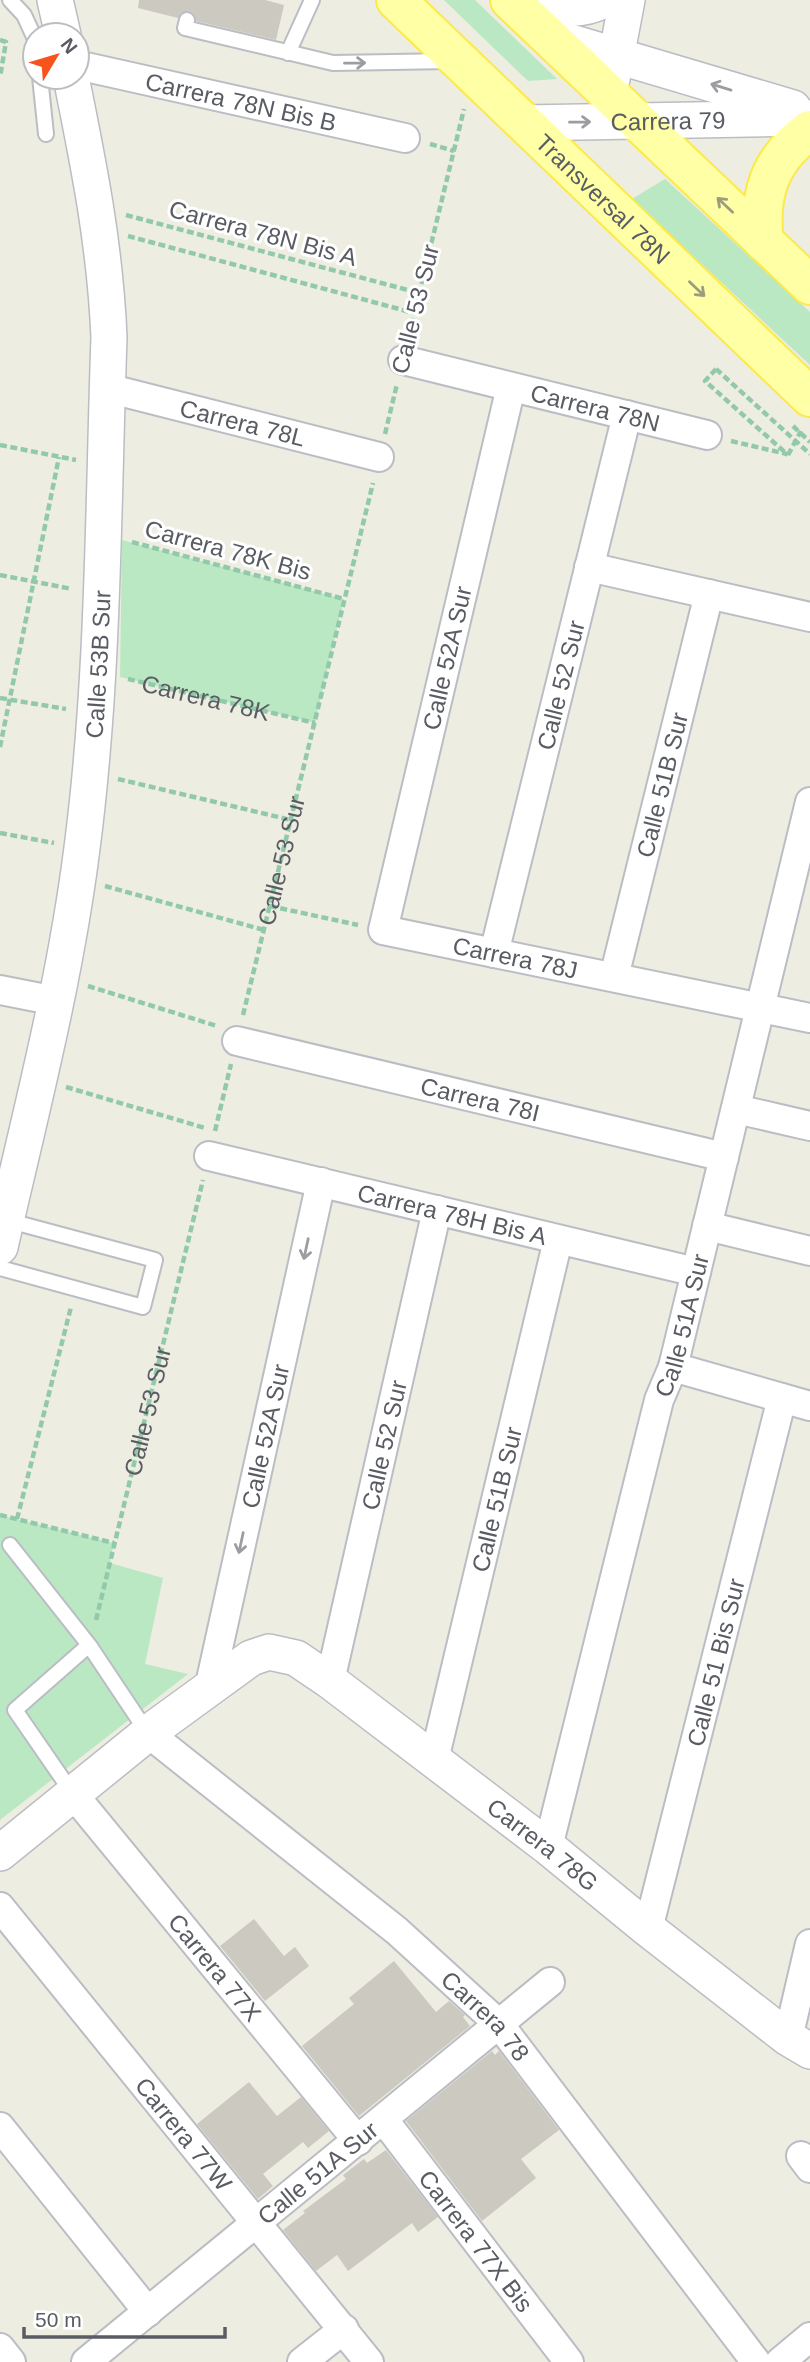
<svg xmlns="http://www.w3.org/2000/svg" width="810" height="2362" font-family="Arial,sans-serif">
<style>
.green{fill:#bae8c2}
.building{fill:#cbc9c0}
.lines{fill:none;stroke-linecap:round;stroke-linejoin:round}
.service-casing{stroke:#bbbdc4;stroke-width:18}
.minor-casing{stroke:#bbbdc4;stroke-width:32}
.tertiary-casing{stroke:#bbbdc4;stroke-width:38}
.primary-casing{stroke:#fde94a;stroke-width:42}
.path{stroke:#93c9ab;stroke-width:4.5;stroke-dasharray:7 3.5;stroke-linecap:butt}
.service{stroke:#fff;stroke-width:14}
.minor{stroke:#fff;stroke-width:28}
.tertiary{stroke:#fff;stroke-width:35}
.primary{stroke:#ffffa5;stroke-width:38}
.path-bridge{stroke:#93c9ab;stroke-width:4.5;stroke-dasharray:7 3.5;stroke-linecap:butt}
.oneway{stroke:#9b9da1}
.oneway2{stroke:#9b9d7d}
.labels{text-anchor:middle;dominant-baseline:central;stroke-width:6;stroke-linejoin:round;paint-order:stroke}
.street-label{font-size:24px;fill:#595c63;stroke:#fff}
</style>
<rect width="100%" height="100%" fill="#eeede1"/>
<path class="green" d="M 444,0 L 475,0 L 557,79 L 528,81 Z
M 665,179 L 810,312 L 810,365 L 632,199 Z
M 122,540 L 344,599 L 315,723 L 120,677 Z
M 0,1515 L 114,1543 L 110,1563 L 163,1578 L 145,1664 L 188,1674 L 0,1820 Z"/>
<path class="building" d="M 139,0 L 265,0 L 284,5 L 276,40 L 196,21 L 194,14 L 189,11 L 181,13 L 178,18 L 138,8 Z
M 254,1919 L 284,1956 L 295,1947 L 309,1966 L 265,2001 L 220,1946 Z
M 394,1961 L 436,2012 L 449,2001 L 465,2015 L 463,2017 L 470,2026 L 359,2116 L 302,2046 L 354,2004 L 349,1998 Z
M 492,2051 L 495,2055 L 499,2051 L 559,2130 L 521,2159 L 536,2178 L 482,2221 L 406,2121 Z
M 249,2082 L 277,2116 L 301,2097 L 329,2131 L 308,2148 L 303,2142 L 263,2174 L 273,2186 L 258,2199 L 197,2124 Z
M 386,2150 L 438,2217 L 418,2232 L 412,2223 L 348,2271 L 337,2255 L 316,2271 L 283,2230 L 305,2213 L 303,2211 L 346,2179 L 343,2175 L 364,2159 L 367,2163 Z"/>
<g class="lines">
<g class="service-casing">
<path id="service" d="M 10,0 L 24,15 L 35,39
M 187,20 L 185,28 L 333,63 L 451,61
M 288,53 L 312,0
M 40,77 L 46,134
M 0,1268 L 143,1307 L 155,1260 L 6,1220
M 10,1545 L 89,1645 L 147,1732
M 73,1794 L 15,1710 L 89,1645"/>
</g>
<g class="minor-casing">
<g id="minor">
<path id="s4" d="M 77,65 L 405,138"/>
<path id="s5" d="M 403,360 L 707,435"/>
<path id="s6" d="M 511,387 L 383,930 L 810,1018"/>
<path id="s7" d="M 107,388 L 379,457"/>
<path d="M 589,567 L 810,617"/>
<path id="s8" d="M 494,953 L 627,415"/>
<path id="s9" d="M 614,977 L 709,594"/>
<path d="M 0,990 L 56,1001"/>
<path id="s10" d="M 237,1041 L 724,1157"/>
<path d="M 736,1109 L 810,1126"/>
<path id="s11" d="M 209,1156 L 696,1272"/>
<path d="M 707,1226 L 810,1251"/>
<path d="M 673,1367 L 810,1406"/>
<path id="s12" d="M 330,1681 L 437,1210"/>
<path id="s13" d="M 209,1689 L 321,1182"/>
<path id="s14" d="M 148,1733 L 397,1931 L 499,2024 L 756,2362"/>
<path id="s15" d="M 434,1760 L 558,1240"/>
<path id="s16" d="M 73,1794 L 358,2141"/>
<path id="s17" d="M 548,1847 L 659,1400 L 673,1367 L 810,802"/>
<path id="s18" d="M 0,1907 L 369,2362"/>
<path id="s19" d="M 648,1929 L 782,1398"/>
<path d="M 788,2038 L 810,1944"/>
<path id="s20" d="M 384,2120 L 569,2362"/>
<path d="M 0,2127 L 148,2312"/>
<path d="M 801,2156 L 810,2168"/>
<path d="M 0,2348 L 11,2362"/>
<path id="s21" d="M 86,2362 L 550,1982"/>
<path d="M 302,2362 L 344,2329"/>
<path d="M 780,2362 L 810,2337"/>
</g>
</g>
<g class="tertiary-casing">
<g id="tertiary">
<path d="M 55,0 L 63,35"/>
<path d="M 519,0 C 548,7 577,15 604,0"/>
<path d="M 547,35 L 793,108"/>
<path d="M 612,79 L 627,0"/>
<path id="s22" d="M 524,123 L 810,118"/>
<path id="s23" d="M 0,1247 C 30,1115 65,983 82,848 C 104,679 103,507 109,337 C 105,245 89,166 71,77"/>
<path id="s24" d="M 0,1853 L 148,1733 L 251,1658 L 269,1652 L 296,1658 L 330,1681 L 548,1847 L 648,1929 L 788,2038 L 810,2051"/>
</g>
</g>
<g class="primary-casing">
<g id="primary">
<path id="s25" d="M 396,0 L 810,397"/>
<path d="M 510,0 L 810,285"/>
<path d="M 764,242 C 758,193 770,159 810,130"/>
</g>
</g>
<g class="path">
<path d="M 0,40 L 6,42 L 0,77"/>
<path d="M 430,144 L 454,151"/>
<path d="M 126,215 L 419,293"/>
<path d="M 128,236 L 414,313"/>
<path d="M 409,335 L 464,109"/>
<path d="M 716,369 L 705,381 L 788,455"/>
<path d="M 793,426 L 810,442"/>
<path d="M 385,434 L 397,384"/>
<path d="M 731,441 L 787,454"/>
<path d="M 0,445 L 76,460"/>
<path d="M 788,455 L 801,431"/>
<path d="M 132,542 L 344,599"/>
<path d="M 0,575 L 72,589"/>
<path id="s1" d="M 128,679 L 315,723"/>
<path d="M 0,698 L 66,709"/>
<path d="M 0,747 L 59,457"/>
<path d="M 118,779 L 291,820"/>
<path d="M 0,833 L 54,843"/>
<path d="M 105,886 L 264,930"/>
<path d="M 270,906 L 358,925"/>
<path d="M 88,986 L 217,1026"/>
<path id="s2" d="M 243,1015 L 373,483"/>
<path d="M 66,1087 L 205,1128"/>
<path d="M 215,1131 L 231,1064"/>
<path d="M 0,1515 L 114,1543"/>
<path d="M 17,1519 L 71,1307"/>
<path id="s3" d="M 96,1620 L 203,1180"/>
</g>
<use href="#service" class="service"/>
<use href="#minor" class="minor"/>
<use href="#tertiary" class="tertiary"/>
<use href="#primary" class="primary"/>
<path class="path-bridge" d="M 716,369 L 810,454"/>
</g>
<defs><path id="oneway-shaft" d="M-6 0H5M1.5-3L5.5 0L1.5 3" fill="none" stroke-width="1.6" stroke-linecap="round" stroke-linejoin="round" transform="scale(1.75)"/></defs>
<g class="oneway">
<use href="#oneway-shaft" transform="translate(355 63) rotate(-1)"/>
<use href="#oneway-shaft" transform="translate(721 87) rotate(-163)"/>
<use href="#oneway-shaft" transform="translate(580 122) rotate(-1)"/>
<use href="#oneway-shaft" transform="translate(306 1249) rotate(102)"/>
<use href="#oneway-shaft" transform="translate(241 1543) rotate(102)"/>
</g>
<g class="oneway2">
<use href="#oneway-shaft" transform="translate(725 205) rotate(-137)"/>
<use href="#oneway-shaft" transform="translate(697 289) rotate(44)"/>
</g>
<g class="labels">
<g class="street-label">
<text stroke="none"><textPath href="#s4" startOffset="168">Carrera 78N Bis B</textPath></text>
<text stroke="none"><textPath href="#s22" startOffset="144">Carrera 79</textPath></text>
<text stroke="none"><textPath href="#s25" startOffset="287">Transversal 78N</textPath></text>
<text transform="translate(263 233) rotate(15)">Carrera 78N Bis A</text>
<text transform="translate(415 309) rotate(-76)">Calle 53 Sur</text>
<text stroke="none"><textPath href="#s5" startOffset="198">Carrera 78N</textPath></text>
<text stroke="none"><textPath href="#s7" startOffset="140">Carrera 78L</textPath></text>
<text transform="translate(228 550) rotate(15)">Carrera 78K Bis</text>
<text transform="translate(447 658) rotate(-77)">Calle 52A Sur</text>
<text stroke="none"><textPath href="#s23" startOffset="592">Calle 53B Sur</textPath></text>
<text stroke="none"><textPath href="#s8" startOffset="276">Calle 52 Sur</textPath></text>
<text stroke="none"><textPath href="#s1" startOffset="80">Carrera 78K</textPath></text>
<text stroke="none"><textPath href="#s9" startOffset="198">Calle 51B Sur</textPath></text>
<text stroke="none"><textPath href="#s2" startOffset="159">Calle 53 Sur</textPath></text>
<text stroke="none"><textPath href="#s6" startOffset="693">Carrera 78J</textPath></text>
<text stroke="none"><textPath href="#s10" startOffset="250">Carrera 78I</textPath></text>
<text stroke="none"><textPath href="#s11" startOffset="250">Carrera 78H Bis A</textPath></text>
<text stroke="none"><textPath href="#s17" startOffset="539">Calle 51A Sur</textPath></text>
<text stroke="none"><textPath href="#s3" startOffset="215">Calle 53 Sur</textPath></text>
<text stroke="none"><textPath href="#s13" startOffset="259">Calle 52A Sur</textPath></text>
<text stroke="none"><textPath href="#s12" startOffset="242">Calle 52 Sur</textPath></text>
<text stroke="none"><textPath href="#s15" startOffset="268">Calle 51B Sur</textPath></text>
<text stroke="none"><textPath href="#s19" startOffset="275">Calle 51 Bis Sur</textPath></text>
<text stroke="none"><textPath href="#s24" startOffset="674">Carrera 78G</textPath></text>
<text stroke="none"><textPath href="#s16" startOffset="224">Carrera 77X</textPath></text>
<text stroke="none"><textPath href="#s14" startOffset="441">Carrera 78</textPath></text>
<text stroke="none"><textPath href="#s18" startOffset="292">Carrera 77W</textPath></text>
<text stroke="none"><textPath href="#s21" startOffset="299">Calle 51A Sur</textPath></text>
<text stroke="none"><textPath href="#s20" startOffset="152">Carrera 77X Bis</textPath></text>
</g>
</g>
<g transform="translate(56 56) rotate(52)"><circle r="33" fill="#ffffff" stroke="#bdbec1" stroke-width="2"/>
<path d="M0-5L12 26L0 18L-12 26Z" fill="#f8521d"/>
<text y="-10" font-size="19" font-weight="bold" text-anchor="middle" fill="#595c63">N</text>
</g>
<path d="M24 2327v10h201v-10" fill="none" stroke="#595c63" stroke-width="3.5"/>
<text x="35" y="2327" font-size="21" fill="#595c63" stroke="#ffffff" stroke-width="5" paint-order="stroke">50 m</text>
</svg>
